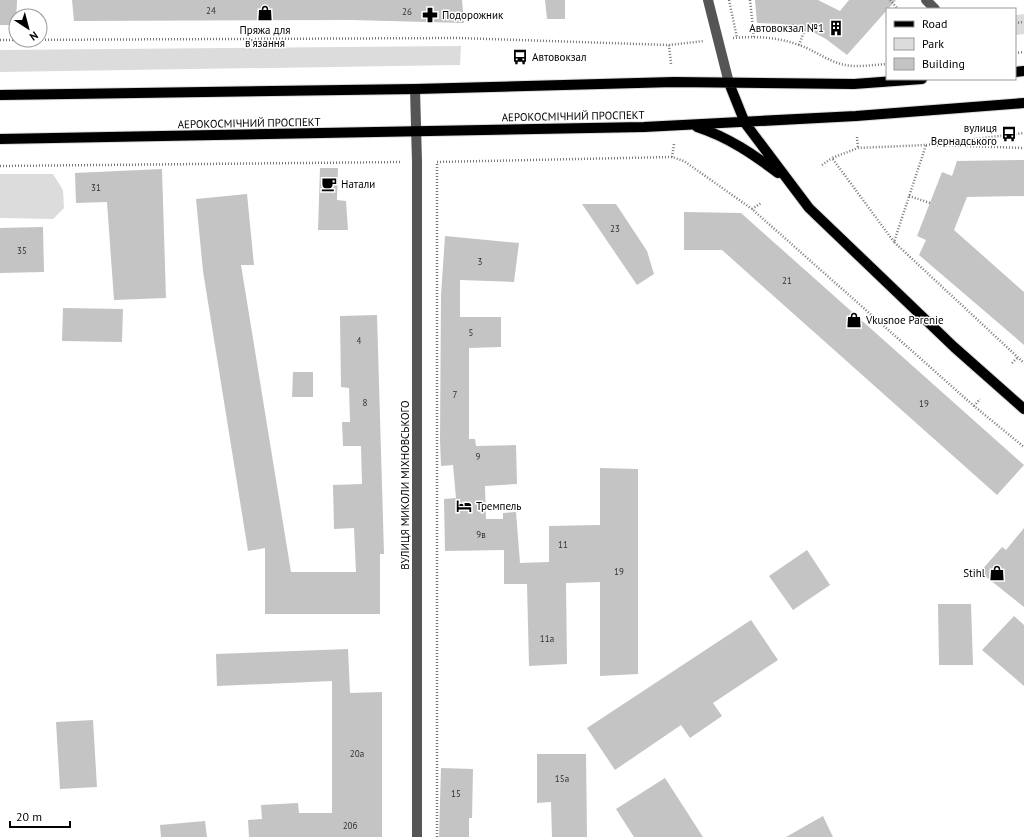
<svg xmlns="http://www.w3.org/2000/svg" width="1024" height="837" font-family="'PT Sans',sans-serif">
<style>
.green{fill:#dcdcdc}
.building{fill:#c4c4c4}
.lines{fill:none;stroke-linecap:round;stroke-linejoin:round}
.major-casing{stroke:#dbdbdb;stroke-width:12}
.path{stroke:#777;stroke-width:2.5;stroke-dasharray:1 2;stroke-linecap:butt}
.minor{stroke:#555;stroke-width:10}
.major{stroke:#000;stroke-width:10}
.labels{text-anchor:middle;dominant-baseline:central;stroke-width:3;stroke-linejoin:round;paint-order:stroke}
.number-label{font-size:9px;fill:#313131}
.poi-label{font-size:11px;fill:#000;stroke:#fff;text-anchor:start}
.street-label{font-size:11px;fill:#000;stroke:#fff}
</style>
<rect width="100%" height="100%" fill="#fff"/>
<path class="green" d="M 1024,14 L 1024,34 L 1015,35 L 1015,15 Z
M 461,46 L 460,65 L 0,72 L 0,50 Z
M 0,174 L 53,174 L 63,190 L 64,208 L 53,219 L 0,218 Z"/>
<path class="building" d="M 0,0 L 17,0 L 16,25 L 0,25 Z
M 72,0 L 462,0 L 464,23 L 351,20 L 74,21 Z
M 545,0 L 565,0 L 565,19 L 547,19 Z
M 755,0 L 818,0 L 840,11 L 849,0 L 896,0 L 847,55 L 826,39 L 813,32 L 783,24 L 757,23 Z
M 1024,160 L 1024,196 L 967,197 L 954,230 L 1024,292 L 1024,345 L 919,255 L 926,240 L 917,236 L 942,172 L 952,176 L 957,161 Z
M 320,168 L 338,168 L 337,200 L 346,201 L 348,230 L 318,230 Z
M 162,169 L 166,298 L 114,300 L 107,202 L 76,203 L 75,173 Z
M 247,194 L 254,265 L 241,265 L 291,572 L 356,572 L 354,528 L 334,529 L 333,485 L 362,484 L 361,446 L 343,446 L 342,422 L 350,422 L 349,388 L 341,387 L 340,316 L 377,315 L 384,554 L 380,554 L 380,614 L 265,614 L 265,548 L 248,551 L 203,271 L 196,199 Z
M 582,204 L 616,204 L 647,251 L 654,274 L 637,285 Z
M 684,212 L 741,213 L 1024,465 L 997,495 L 722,250 L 684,250 Z
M 43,227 L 44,272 L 0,273 L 0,228 Z
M 445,236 L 519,243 L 514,282 L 460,280 L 460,317 L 501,317 L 501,347 L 469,348 L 469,439 L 475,439 L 476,446 L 516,445 L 517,484 L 485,486 L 486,519 L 503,519 L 503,513 L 516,512 L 520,563 L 549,562 L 549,526 L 600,525 L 600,468 L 638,469 L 638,674 L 600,676 L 600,582 L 566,583 L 567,664 L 529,666 L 527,584 L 504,584 L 504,550 L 445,551 L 444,499 L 456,498 L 453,465 L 441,466 L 440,440 L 441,295 Z
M 63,308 L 123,309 L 122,342 L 62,341 Z
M 293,372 L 313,372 L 313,397 L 292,397 Z
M 1024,528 L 1024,607 L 980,572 L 1002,547 L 1006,550 Z
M 807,550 L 830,585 L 793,610 L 769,576 Z
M 938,604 L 971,604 L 973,665 L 939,665 Z
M 1014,616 L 1024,625 L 1024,686 L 982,650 Z
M 751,620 L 778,660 L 713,703 L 722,716 L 690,738 L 681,725 L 615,770 L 587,728 Z
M 348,649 L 350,693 L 382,692 L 382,837 L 249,837 L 248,820 L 262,819 L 261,805 L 298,803 L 299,813 L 332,813 L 332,681 L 217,686 L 216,654 Z
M 93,720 L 97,787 L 60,789 L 56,722 Z
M 537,754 L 586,754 L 587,837 L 552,837 L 551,802 L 537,803 Z
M 441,768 L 473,769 L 472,818 L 469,818 L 469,837 L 439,837 Z
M 665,778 L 703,837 L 634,837 L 616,809 Z
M 823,816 L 833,837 L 786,837 Z
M 205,821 L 207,837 L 161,837 L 160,825 Z"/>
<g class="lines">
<g class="major-casing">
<path id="major" d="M 1015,72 L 1024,71
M 729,83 L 745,123 L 809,208 L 954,347 L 1024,409
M 0,95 L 415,89 L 674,82 L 854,84 L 922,79
M 697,127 C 728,137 753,154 778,173
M 0,139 L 644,127 L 856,116 L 1024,103"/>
</g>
<path class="path" d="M 729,0 L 737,38
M 750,0 L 754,37
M 890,0 L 898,9
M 1015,23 L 1024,22
M 733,38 C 755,36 778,37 799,45 C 814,50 826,60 841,64 C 855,68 872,65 887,64
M 0,40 L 459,38 L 669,45 L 704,41
M 669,45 L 671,64
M 799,45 L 805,29
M 1015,53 L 1024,52
M 857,137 L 858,148
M 926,145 L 1024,133
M 934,145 L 1024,148
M 672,157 L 674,144
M 822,165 L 832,158
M 0,166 L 402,162
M 909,196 L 930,203
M 752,209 L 761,203
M 894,242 L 832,158 L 858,148 L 926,145 L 894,242 L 1024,363
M 1012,363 L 1018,357
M 974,406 L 980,399
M 437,837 L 437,162 L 672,157 L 684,161 L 752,209 L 974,406 L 1024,447"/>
<path class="minor" d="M 708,0 L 729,83
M 926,0 L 935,9
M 415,89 L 417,162 L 417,837"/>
<use href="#major" class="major"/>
</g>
<defs>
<g id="shop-bare" transform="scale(1.2)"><path d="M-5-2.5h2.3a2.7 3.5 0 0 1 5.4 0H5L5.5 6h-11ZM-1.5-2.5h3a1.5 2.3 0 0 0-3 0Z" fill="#000" stroke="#fff" stroke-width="2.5" paint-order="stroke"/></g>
<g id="pharmacy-bare" transform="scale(1.2)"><path d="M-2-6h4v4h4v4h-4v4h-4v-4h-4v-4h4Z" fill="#000" stroke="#fff" stroke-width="2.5" paint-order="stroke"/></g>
<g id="building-bare" transform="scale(1.2)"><path d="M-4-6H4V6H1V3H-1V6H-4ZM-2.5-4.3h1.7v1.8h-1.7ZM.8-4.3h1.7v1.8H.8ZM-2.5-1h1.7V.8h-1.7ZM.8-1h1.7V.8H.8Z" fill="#000" stroke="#fff" stroke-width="2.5" paint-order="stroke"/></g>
<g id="bus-bare" transform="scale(1.2)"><path d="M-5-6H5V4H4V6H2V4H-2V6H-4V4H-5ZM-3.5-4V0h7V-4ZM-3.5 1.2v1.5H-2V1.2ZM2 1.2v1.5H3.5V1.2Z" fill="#000" stroke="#fff" stroke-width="2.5" paint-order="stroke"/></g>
<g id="cafe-bare" transform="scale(1.2)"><path d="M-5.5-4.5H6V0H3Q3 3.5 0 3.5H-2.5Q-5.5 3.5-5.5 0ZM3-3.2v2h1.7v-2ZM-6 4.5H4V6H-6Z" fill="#000" stroke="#fff" stroke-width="2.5" paint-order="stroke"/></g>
<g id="hotel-bare" transform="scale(1.2)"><path d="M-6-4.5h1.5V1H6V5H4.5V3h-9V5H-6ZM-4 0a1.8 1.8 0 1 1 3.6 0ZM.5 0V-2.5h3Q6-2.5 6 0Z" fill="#000" stroke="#fff" stroke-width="2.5" paint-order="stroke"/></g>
</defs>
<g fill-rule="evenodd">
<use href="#shop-bare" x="265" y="13"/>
<use href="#pharmacy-bare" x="430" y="15"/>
<use href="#building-bare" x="836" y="28"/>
<use href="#bus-bare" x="520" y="57"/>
<use href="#bus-bare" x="1009" y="134"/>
<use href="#cafe-bare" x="329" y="184"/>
<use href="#shop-bare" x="854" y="320"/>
<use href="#hotel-bare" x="464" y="506"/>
<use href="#shop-bare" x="997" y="573"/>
</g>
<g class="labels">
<g class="number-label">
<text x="211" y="10">24</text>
<text x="407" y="11">26</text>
<text x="96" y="187">31</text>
<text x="615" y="228">23</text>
<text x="22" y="250">35</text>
<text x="480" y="261">3</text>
<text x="787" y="280">21</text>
<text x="471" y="332">5</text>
<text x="359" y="340">4</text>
<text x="455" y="394">7</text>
<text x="365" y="402">8</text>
<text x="924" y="403">19</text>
<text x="478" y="456">9</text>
<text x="481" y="534">9в</text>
<text x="563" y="544">11</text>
<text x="619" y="571">19</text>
<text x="547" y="638">11а</text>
<text x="357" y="753">20а</text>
<text x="562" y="778">15а</text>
<text x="456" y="793">15</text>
<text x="350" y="825">20б</text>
</g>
<g class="poi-label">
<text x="442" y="15">Подорожник</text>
<text x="824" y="28" text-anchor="end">Автовокзал №1</text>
<text x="265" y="30" text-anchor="middle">Пряжа для<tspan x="265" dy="13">в'язання</tspan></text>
<text x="532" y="57">Автовокзал</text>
<text x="997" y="128" text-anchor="end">вулиця<tspan x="997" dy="13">Вернадського</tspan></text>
<text x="341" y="184">Натали</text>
<text x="866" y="320">Vkusnoe Parenie</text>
<text x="476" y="506">Тремпель</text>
<text x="985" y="573" text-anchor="end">Stihl</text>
</g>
<g class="street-label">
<text transform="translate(573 116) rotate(-1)">АЕРОКОСМІЧНИЙ ПРОСПЕКТ</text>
<text transform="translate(249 123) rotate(-1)">АЕРОКОСМІЧНИЙ ПРОСПЕКТ</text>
<text transform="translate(405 485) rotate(-90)">ВУЛИЦЯ МИКОЛИ МІХНОВСЬКОГО</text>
</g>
</g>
<rect x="886" y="8" width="130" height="72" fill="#ffffff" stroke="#999999"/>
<rect x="894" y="21" width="20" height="6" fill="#000000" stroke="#999999"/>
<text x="922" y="28" font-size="12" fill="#000000">Road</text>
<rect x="894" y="38" width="20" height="12" fill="#dcdcdc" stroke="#999999"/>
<text x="922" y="48" font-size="12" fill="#000000">Park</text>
<rect x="894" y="58" width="20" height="12" fill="#c4c4c4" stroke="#999999"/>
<text x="922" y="68" font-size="12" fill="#000000">Building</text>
<g transform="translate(28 28) rotate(144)"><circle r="19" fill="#ffffff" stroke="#999999"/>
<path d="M0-3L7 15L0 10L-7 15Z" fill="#000000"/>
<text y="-6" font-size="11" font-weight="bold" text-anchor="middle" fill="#000000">N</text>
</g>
<path d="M10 821v6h60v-6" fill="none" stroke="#000000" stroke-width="2"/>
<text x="16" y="821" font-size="12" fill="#000000" stroke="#ffffff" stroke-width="3" paint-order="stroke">20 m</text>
</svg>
